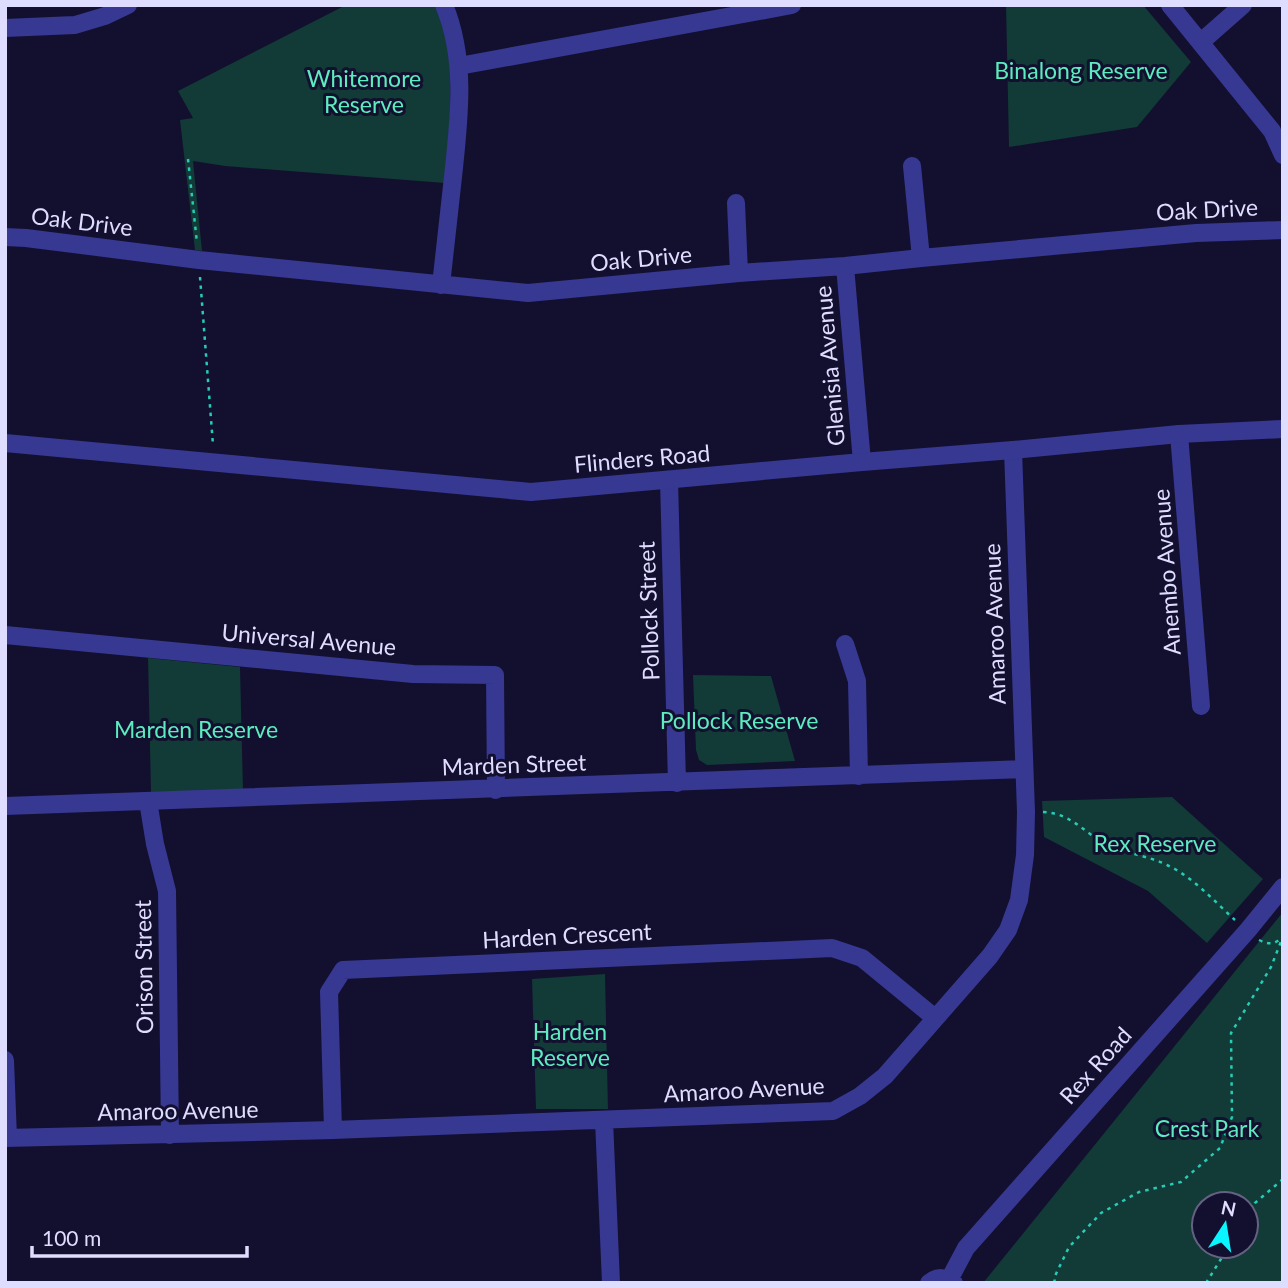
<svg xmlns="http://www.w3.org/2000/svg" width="1288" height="1288" font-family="Lato,sans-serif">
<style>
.green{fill:#123a36;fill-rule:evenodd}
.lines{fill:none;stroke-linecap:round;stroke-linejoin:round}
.path{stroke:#25ccb7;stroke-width:2.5;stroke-dasharray:3.5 5;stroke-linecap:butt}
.minor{stroke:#363892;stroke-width:18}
.tertiary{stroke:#363892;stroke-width:18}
.labels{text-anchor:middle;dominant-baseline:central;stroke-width:6;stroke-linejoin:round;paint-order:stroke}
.park-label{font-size:23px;fill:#5cecbf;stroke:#130f2f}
.street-label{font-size:23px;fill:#dfddff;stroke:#130f2f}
</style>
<rect width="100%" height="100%" fill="#130f2f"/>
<path class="green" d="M 346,5 L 437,5 C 443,26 449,47 450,69 C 452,107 448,145 445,183 L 225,166 L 193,161 L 202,251 L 195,250 L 180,120 L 193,118 L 178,91 Z
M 1006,5 L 1143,5 L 1191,62 L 1137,127 L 1009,147 Z
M 148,658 L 240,667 L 243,791 L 151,792 Z
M 693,675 L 771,676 L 795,761 L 707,765 L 699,760 L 696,750 Z
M 1172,797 L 1263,879 L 1207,943 L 1148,891 L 1044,837 L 1042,801 Z
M 1283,912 L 1283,1283 L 983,1283 ZM 1204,1204 L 1246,1204 L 1246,1246 L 1204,1246 Z
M 605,974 L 608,1109 L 536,1109 L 532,979 Z"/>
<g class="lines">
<path class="path" d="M 188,159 L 197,243
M 200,277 L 213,445
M 1043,812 C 1070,813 1084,832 1105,844 C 1125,854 1147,855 1167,865 C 1193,877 1214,901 1235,920
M 1259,940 C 1269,945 1275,945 1283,936
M 1246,1218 L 1255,1203 L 1283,1179
M 1055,1283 L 1054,1278 L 1069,1247 L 1101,1213 L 1139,1192 L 1181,1182 L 1220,1148 L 1232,1117 L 1231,1033 L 1271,967 L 1282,939
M 1206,1283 L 1229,1246"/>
<path class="minor" d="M 1170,5 L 1272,131 L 1283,155
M 5,28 L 75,25 L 105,16 L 128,5
M 1201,42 L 1243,5
M 459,66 L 792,5
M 912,166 L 921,258
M 736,203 L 739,273
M 5,237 L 26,238 L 199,260 L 528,293 L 739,273 L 845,266 L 921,258 L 1196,233 L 1283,230
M 845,266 L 862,462
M 441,285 C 445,249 449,213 453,177 C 459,120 467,60 444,5
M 1179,434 L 1201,706
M 669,480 L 677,783
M 5,635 L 413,674 L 495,675 L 496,790
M 845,644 L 857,681 L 859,776
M 148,801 L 155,844 L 167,891 L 170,1135
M 5,806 L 1024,769
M 5,1060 L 8,1138
M 604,1120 L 611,1283
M 333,1130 L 329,992 L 343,970 L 832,948 L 862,958 L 935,1018
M 5,1138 L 333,1130 L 833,1111 L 860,1096 L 885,1076 L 990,956 L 1008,930 L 1019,900 L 1025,855 L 1026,812 L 1013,450"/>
<path class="tertiary" d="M 5,443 L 531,492 L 862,462 L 1013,450 L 1179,434 L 1283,429
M 949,1280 L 966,1248 L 1248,930 L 1283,887
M 929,1283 C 937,1276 945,1277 954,1283"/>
</g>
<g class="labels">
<g class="park-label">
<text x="1081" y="70">Binalong Reserve</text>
<text x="364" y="78">Whitemore<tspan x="364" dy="26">Reserve</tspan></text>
<text x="739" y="720">Pollock Reserve</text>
<text x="196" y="729">Marden Reserve</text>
<text x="1155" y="843">Rex Reserve</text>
<text x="570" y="1031">Harden<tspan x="570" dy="26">Reserve</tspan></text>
<text x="1207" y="1128">Crest Park</text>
</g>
<g class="street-label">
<text transform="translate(1207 209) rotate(-3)">Oak Drive</text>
<text transform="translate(82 221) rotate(7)">Oak Drive</text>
<text transform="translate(641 258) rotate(-5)">Oak Drive</text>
<text transform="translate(829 366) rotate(-95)">Glenisia Avenue</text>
<text transform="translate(642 458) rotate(-5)">Flinders Road</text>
<text transform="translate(1166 572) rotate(-94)">Anembo Avenue</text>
<text transform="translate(648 611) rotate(-92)">Pollock Street</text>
<text transform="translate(994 624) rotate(-92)">Amaroo Avenue</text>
<text transform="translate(309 639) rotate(5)">Universal Avenue</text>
<text transform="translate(514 764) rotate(-2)">Marden Street</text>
<text transform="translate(567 935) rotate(-3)">Harden Crescent</text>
<text transform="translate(143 967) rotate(-91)">Orison Street</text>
<text transform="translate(1095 1065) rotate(-48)">Rex Road</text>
<text transform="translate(744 1089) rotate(-3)">Amaroo Avenue</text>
<text transform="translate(178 1110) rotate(-1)">Amaroo Avenue</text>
</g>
</g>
<rect width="1288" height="1288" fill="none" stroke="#dfddff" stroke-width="14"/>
<g transform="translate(1225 1225) rotate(12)"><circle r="33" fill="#130f2f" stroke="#656182" stroke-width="2"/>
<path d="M0-5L12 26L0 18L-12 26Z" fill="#09f5ff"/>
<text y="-10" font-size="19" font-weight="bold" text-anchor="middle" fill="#dfddff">N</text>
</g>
<path d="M32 1246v10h215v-10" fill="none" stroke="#dfddff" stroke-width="3.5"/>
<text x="42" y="1246" font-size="21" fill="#dfddff" stroke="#130f2f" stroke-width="5" paint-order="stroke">100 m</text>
</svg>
